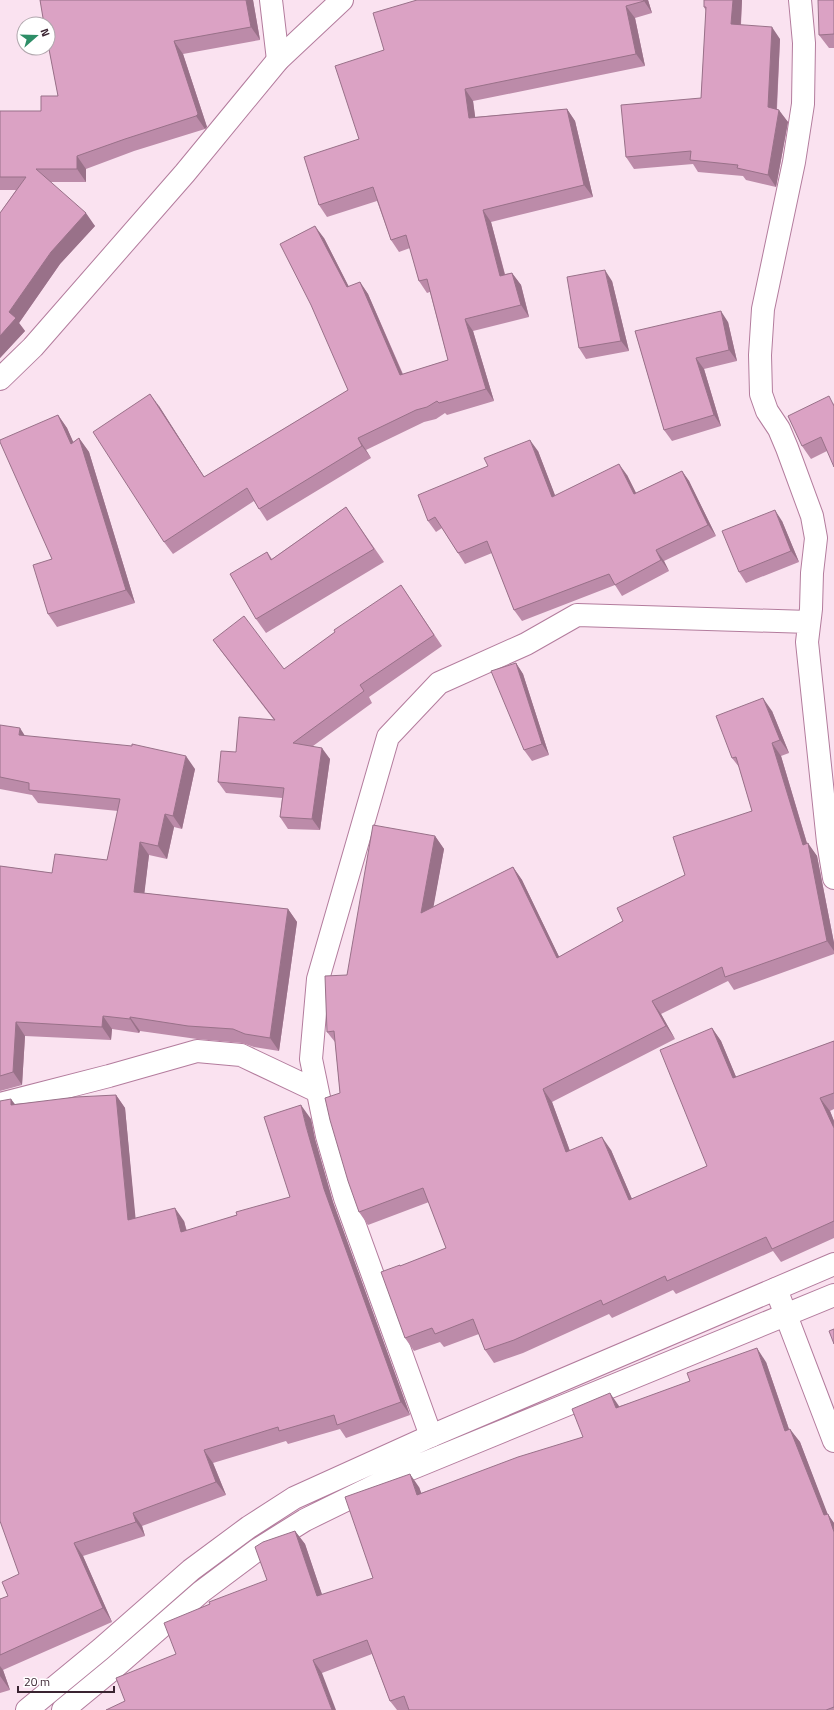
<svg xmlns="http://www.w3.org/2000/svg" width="834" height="1710" font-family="'Titillium Web',sans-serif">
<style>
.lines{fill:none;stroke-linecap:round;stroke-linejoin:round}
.street-casing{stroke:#b37c9d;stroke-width:24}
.secondary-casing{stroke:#b37c9d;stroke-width:24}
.street{stroke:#fff;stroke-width:22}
.secondary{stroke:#fff;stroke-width:22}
.wall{fill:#bc8ba9}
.shaded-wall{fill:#997189}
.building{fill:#dba2c4;stroke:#997189}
</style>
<rect width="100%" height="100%" fill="#fae2f0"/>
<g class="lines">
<g class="street-casing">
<path id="street" d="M 271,0 L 278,60
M 800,0 L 804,43 L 803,104 L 794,162 L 763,309 L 760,355 L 761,394 L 767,411 L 779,429 L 787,448 L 812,516 L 816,538 L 812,573 L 811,609 L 807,642 L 828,842 L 834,878
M 0,1104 L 109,1076 L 197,1051 L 241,1055 L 317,1091
M 776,1289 L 834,1441
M 431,1436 L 345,1198 L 327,1136 L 311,1059 L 318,979 L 388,737 L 439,683 L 526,644 L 577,615 L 809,622"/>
</g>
<g class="secondary-casing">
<path id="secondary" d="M 0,379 L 33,347 L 185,173 L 278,60 L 342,0
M 27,1710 L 101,1649 L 191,1570 L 249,1527 L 294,1498 L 431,1436 L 834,1264
M 63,1710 L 114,1668 L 201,1592 L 257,1550 L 305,1520 L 403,1472 L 834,1295"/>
</g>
<use href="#street" class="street"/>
<use href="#secondary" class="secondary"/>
</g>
<path class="wall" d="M 40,0 L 253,0 L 260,40 L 183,54 L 207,127 L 205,129 L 134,151 L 86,169 L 86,182 L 50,182 L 95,226 L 60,264 L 19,323 L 25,331 L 0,358 L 0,213 L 16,190 L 0,190 L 0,111 L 41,111 L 58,96 Z
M 417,0 L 648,0 L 652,13 L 635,18 L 645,66 L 473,101 L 475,117 L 567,109 L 575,121 L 593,197 L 491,222 L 505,274 L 512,273 L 521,285 L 529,317 L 473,331 L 494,401 L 447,415 L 445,413 L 436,419 L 424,422 L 366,450 L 371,458 L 267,521 L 254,501 L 173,554 L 164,542 L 159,406 L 204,477 L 348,390 L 324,238 L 349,287 L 360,282 L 368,294 L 403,374 L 448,360 L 430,292 L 427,293 L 419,281 L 410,248 L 399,252 L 391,240 L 377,201 L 327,217 L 319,205 L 359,139 L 384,50 Z
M 704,0 L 742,0 L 741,25 L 780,39 L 777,109 L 788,122 L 776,187 L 746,180 L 743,176 L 698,172 L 693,164 L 634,169 L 626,157 L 701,98 L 706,11 L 704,7 Z
M 834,0 L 834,48 L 829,48 L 819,35 Z
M 612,281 L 629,351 L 586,359 L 579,348 Z
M 728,322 L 737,361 L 704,369 L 721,426 L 672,441 L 664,430 L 635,331 Z
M 834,403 L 827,451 L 811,459 L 802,446 Z
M 58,415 L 67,428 L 73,442 L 79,438 L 89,452 L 135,603 L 57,627 L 48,614 L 52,559 Z
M 538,451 L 555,496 L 627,475 L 636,493 L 682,471 L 689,481 L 716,536 L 664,561 L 669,571 L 622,596 L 615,585 L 522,621 L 514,610 L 492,553 L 465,564 L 442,528 L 436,532 L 428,521 Z
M 346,507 L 384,562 L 266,633 L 256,619 L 267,552 L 272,559 Z
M 782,521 L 799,562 L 746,583 L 739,572 Z
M 401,585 L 442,646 L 369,697 L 372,703 L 313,746 L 330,759 L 320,830 L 288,829 L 280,817 L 282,798 L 226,793 L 218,782 L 236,752 L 274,720 L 221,651 L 213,640 L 284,669 Z
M 516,663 L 523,674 L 549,755 L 532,761 L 524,750 Z
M 772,711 L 789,753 L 781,756 L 807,843 L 817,856 L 834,943 L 834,954 L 734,990 L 728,981 L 661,1014 L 675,1039 L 552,1102 L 570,1151 L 611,1150 L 632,1199 L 707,1166 L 712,1028 L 721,1041 L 736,1077 L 834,1041 L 834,1109 L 830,1111 L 834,1121 L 834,1238 L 781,1262 L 773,1251 L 676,1294 L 673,1290 L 612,1318 L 609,1314 L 523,1353 L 494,1363 L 485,1350 L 479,1334 L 444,1347 L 440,1342 L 414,1351 L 405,1338 L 401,1266 L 446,1248 L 429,1202 L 368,1225 L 359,1212 L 340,1093 L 335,1042 L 327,1032 L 347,975 L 435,836 L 444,849 L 433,907 L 513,867 L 522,880 L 559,957 L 623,921 L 685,875 L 752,811 L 739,767 L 732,758 Z
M 0,725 L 25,736 L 195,769 L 182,829 L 174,827 L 167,859 L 149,855 L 144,893 L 288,909 L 297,922 L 279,1051 L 254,1047 L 242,1043 L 197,1039 L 140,1031 L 139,1033 L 112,1029 L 111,1040 L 25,1036 L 22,1085 L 0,1091 L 0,866 L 52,873 L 107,860 L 118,811 L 38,803 L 32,795 L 0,789 Z
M 116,1095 L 125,1108 L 135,1218 L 184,1221 L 187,1231 L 237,1215 L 290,1197 L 311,1119 L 315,1139 L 333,1202 L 410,1415 L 346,1438 L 340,1429 L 288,1444 L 286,1441 L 213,1463 L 226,1495 L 142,1526 L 145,1536 L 83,1556 L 112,1622 L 3,1670 L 10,1690 L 0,1693 L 0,1599 L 8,1596 L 19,1574 L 15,1104 Z
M 766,1362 L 789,1429 L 800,1442 L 827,1514 L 834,1523 L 834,1710 L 397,1710 L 390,1701 L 372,1654 L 322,1673 L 125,1701 L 176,1654 L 267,1580 L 295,1531 L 305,1544 L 322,1595 L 373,1578 L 419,1487 L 421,1493 L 583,1437 L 620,1406 Z"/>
<path class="shaded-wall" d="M 246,0 L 253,0 L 260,40 L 251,27 Z
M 643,0 L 648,0 L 652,13 L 644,1 Z
M 733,0 L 742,0 L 740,36 L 731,24 Z
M 626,6 L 635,18 L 645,66 L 636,54 Z
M 772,27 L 780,39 L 776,119 L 768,107 Z
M 174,41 L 183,54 L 207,127 L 205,129 L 196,116 Z
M 465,89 L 473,101 L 477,130 L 469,118 Z
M 567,109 L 575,121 L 593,197 L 584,185 Z
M 779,110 L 788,122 L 776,187 L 768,175 Z
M 77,156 L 86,169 L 86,182 L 77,169 Z
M 483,210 L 491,222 L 508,287 L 500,276 Z
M 86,213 L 95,226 L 60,264 L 19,323 L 25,331 L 0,358 L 0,336 L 9,312 L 51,252 Z
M 315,226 L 324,238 L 355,299 L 347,287 Z
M 605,270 L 612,281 L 629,351 L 621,341 Z
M 512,273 L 521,285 L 529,317 L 521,305 Z
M 360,282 L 368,294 L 408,387 L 400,375 Z
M 721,311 L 728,322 L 737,361 L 729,350 Z
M 465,319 L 473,331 L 494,401 L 486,389 Z
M 696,358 L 704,369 L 721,426 L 714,415 Z
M 150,394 L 159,406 L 212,489 L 204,477 Z
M 58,415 L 67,428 L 80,457 L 71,444 Z
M 79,438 L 89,452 L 135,603 L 126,590 Z
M 358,438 L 366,450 L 371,458 L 362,446 Z
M 530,440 L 538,451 L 560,508 L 552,497 Z
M 619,464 L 627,475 L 642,505 L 634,494 Z
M 682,471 L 689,481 L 716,536 L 708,525 Z
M 775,510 L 782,521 L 799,562 L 791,551 Z
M 656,550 L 664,561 L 669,571 L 661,560 Z
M 516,663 L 523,674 L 549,755 L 542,744 Z
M 763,698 L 772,711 L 789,753 L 780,740 Z
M 20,728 L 29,742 L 19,735 Z
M 772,743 L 781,756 L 808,847 L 808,843 L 817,856 L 834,943 L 834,951 L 827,941 L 803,845 Z
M 322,748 L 330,759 L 320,830 L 312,819 Z
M 186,756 L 195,769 L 182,829 L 173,816 Z
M 165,814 L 174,827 L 167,859 L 158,846 Z
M 435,836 L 444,849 L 430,926 L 421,913 Z
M 140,842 L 149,855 L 143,905 L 134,892 Z
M 513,867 L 522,880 L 566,971 L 557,958 Z
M 288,909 L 297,922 L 279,1051 L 270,1038 Z
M 652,1001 L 661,1014 L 675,1039 L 666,1026 Z
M 103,1016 L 112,1029 L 111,1040 L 102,1027 Z
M 130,1017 L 140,1031 L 139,1033 L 130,1019 Z
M 16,1022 L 25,1036 L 22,1085 L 13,1072 Z
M 712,1028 L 721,1041 L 742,1091 L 733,1078 Z
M 543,1089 L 552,1102 L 575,1165 L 566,1152 Z
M 116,1095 L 125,1108 L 137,1233 L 128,1220 Z
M 820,1098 L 830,1111 L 834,1121 L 834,1128 Z
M 11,1099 L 21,1112 L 11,1105 Z
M 301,1105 L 311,1119 L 315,1139 L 333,1202 L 410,1415 L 401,1402 L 324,1189 L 306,1126 Z
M 602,1137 L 611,1150 L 638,1213 L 629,1200 Z
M 175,1208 L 184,1221 L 190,1246 L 181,1232 Z
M 757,1348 L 766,1362 L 794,1444 L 785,1431 Z
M 610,1393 L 619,1406 L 625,1421 L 616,1408 Z
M 790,1429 L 800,1442 L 830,1520 L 828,1514 L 834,1523 L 834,1532 L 824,1515 Z
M 204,1450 L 213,1463 L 226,1495 L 216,1482 Z
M 410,1474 L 419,1487 L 427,1508 L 417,1495 Z
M 133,1513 L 142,1526 L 145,1536 L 136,1522 Z
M 295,1531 L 305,1544 L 327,1609 L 317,1596 Z
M 74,1543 L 83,1556 L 112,1622 L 103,1608 Z
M 313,1660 L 322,1673 L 336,1710 L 332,1710 Z
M 0,1666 L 3,1670 L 10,1690 L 0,1676 Z"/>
<path class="building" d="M 40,0 L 246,0 L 251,27 L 174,41 L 198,114 L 196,116 L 125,139 L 77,156 L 77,169 L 36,169 L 86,213 L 51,252 L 9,312 L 16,318 L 0,336 L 0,213 L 26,177 L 0,177 L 0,111 L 41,111 L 41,96 L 58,96 L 48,44 L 48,24 L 44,24 Z
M 417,0 L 643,0 L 644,1 L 626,6 L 636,54 L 465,89 L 469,118 L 567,109 L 584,185 L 483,210 L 500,276 L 512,273 L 521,305 L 465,319 L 486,389 L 439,403 L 437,401 L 427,407 L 416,410 L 358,438 L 362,446 L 259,509 L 247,488 L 164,542 L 93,432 L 150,394 L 204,477 L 348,390 L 311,305 L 280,244 L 315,226 L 347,287 L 360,282 L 400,375 L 448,360 L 427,279 L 419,281 L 406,235 L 391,240 L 373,187 L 319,205 L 304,157 L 359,139 L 335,66 L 384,50 L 373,13 Z
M 704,0 L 733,0 L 731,24 L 772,27 L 768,107 L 779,110 L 768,175 L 737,168 L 738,165 L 690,160 L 691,151 L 626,157 L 621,105 L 701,98 L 706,7 L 704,7 Z
M 818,0 L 834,0 L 834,34 L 819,35 Z
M 605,270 L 621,341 L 579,348 L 567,277 Z
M 721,311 L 729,350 L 696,358 L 714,415 L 664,430 L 635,331 Z
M 829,396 L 834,406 L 834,467 L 821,437 L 802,446 L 788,416 Z
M 58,415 L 71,444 L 79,438 L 126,590 L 48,614 L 33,565 L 52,559 L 0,442 L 0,440 Z
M 530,440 L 552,497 L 619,464 L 634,494 L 682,471 L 708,525 L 656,550 L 661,560 L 615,585 L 609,574 L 514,610 L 487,541 L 458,553 L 435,517 L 428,521 L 418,495 L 488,466 L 484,458 Z
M 346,507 L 374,549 L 256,619 L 230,574 L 267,552 L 271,560 Z
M 775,510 L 791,551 L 739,572 L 722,531 Z
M 401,585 L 434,635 L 360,685 L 364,691 L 293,743 L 322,748 L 312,819 L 280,817 L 284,788 L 218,782 L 221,751 L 236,752 L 239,717 L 275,720 L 213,640 L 244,616 L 284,669 L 335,632 L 334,630 Z
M 516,663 L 542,744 L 524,750 L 491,671 Z
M 763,698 L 780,740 L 772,743 L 803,845 L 808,843 L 827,941 L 725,977 L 722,967 L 652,1001 L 666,1026 L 543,1089 L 566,1152 L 602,1137 L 629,1200 L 707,1166 L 660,1050 L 712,1028 L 733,1078 L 834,1041 L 834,1093 L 820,1098 L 834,1128 L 834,1221 L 772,1249 L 766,1237 L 667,1281 L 665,1276 L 603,1305 L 601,1300 L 514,1340 L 485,1350 L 473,1319 L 435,1334 L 432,1328 L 405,1338 L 381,1272 L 400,1265 L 400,1266 L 446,1248 L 423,1188 L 359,1212 L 348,1181 L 330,1120 L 325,1098 L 340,1093 L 334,1031 L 327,1032 L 325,976 L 347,975 L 373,825 L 435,836 L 421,913 L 513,867 L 557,958 L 623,921 L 617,908 L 685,875 L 673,837 L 752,811 L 736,757 L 732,758 L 716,716 Z
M 0,725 L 20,728 L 19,735 L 132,746 L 132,744 L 186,756 L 173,816 L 165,814 L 158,846 L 140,842 L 134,892 L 288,909 L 270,1038 L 245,1034 L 233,1029 L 188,1026 L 130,1017 L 130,1019 L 103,1016 L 102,1027 L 16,1022 L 13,1072 L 0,1076 L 0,866 L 52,873 L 55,854 L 107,860 L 120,799 L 29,790 L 29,783 L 0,777 Z
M 116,1095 L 128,1220 L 175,1208 L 181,1232 L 237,1215 L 236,1212 L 290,1197 L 264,1117 L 301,1105 L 306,1126 L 324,1189 L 401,1402 L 337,1425 L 334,1415 L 279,1431 L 278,1427 L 204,1450 L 216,1482 L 133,1513 L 136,1522 L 74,1543 L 103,1608 L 0,1655 L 0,1599 L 8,1596 L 2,1582 L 19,1574 L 0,1521 L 0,1101 L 11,1099 L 11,1105 L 76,1097 Z
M 834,1329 L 834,1344 L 829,1331 Z
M 757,1348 L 785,1431 L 790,1429 L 824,1515 L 828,1514 L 834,1532 L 834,1707 L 826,1710 L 409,1710 L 404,1696 L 390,1701 L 367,1640 L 313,1660 L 332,1710 L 106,1710 L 125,1701 L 116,1678 L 176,1654 L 164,1623 L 210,1604 L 209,1602 L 267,1580 L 255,1547 L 263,1542 L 295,1531 L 317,1596 L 373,1578 L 345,1497 L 410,1474 L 417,1495 L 518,1457 L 583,1437 L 572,1409 L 610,1393 L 616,1408 L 690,1381 L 687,1373 Z"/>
<g transform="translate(36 36) rotate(70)"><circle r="19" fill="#ffffff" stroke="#b0a7ad"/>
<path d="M0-3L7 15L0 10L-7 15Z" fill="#2d8e67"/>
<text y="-6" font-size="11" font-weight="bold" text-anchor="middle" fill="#3a2431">N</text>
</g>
<path d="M18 1686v6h96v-6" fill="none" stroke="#3a2431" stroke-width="2"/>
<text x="24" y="1686" font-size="12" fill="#3a2431" stroke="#ffffff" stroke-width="3" paint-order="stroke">20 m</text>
</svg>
